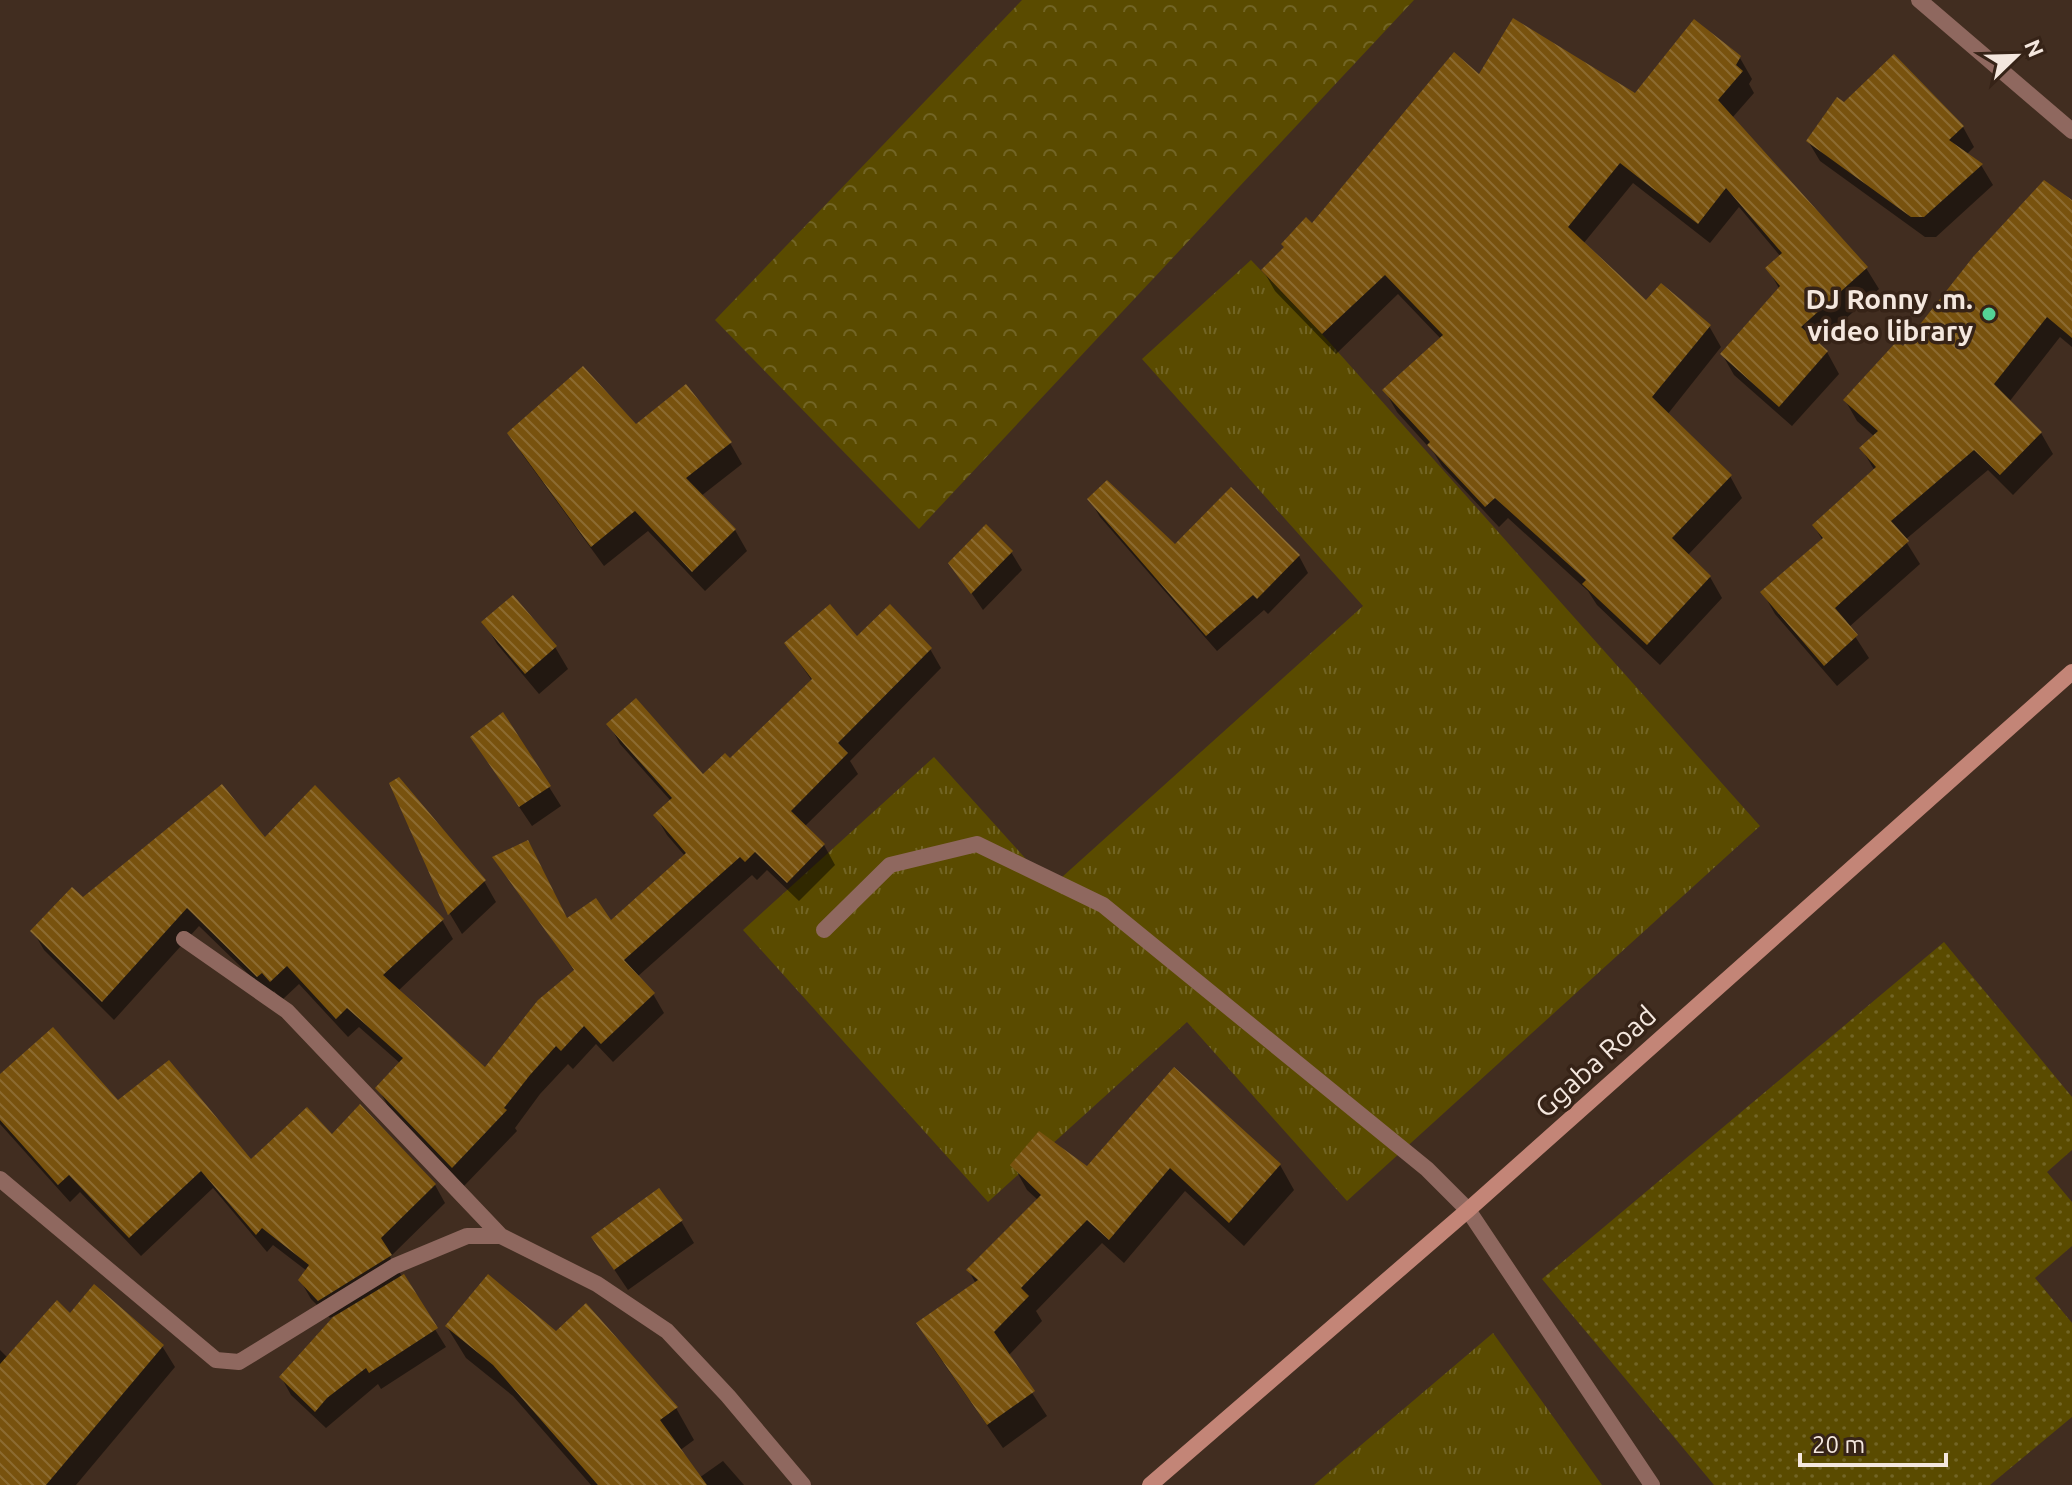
<svg xmlns="http://www.w3.org/2000/svg" width="2072" height="1485" font-family="Ubuntu,sans-serif">
<style>
.grass{fill:url(#grass-tufts)}
.forest{fill:url(#forest-crowns)}
.garden{fill:url(#garden-dots)}
.shadow{fill:#0007}
.building{fill:url(#building-back-hatch)}
.lines{fill:none;stroke-linecap:round;stroke-linejoin:round}
.service{stroke:#8f685f;stroke-width:16}
.minor{stroke:#8f685f;stroke-width:16}
.secondary{stroke:#c38577;stroke-width:16}
.poi-dot{fill:#54d396;stroke:#362317;stroke-width:3}
.labels{text-anchor:middle;dominant-baseline:central;stroke-width:7;stroke-linejoin:round;paint-order:stroke}
.poi-label{font-size:28px;font-weight:bold;fill:#f4e7de;stroke:#362317;text-anchor:end}
.street-label{font-size:28px;fill:#f4e7de;stroke:#362317}
</style>
<defs>
<pattern id="grass-tufts" width="24" height="20" patternUnits="userSpaceOnUse" patternTransform="scale(2)"><rect width="24" height="20" fill="#5a4b00"/><path d="M3 7l-1-3M5 7V3M7 7l1-3M15 17l-1-3M17 17v-4M19 17l1-3" fill="none" stroke="#726525"/></pattern>
<pattern id="forest-crowns" width="20" height="18" patternUnits="userSpaceOnUse" patternTransform="scale(2)"><rect width="20" height="18" fill="#5a4b00"/><path d="M2 6a3 3 0 1 1 6 0M12 15a3 3 0 1 1 6 0" fill="none" stroke="#726525"/></pattern>
<pattern id="garden-dots" width="8" height="8" patternUnits="userSpaceOnUse" patternTransform="scale(2)"><rect width="8" height="8" fill="#5a4b00"/><path d="M2 2h.1M6 6h.1" fill="none" stroke="#726525" stroke-width="1.8" stroke-linecap="round"/></pattern>
<pattern id="building-back-hatch" width="6" height="6" patternUnits="userSpaceOnUse" patternTransform="scale(2)"><rect width="6" height="6" fill="#78520e"/><path d="M-1 5l2 2M0 0l6 6M5-1l2 2" fill="none" stroke="#8c6b31"/></pattern>
</defs>
<rect width="100%" height="100%" fill="#412d20"/>
<path class="grass" d="M 1251,260 L 1322,334 L 1760,826 L 1347,1201 L 1187,1022 L 988,1202 L 743,930 L 934,757 L 1051,887 L 1363,606 L 1142,359 Z
M 1493,1333 L 1602,1485 L 1314,1485 Z"/>
<path class="forest" d="M 1022,0 L 1414,0 L 919,529 L 715,320 Z"/>
<path class="garden" d="M 1944,942 L 2072,1097 L 2072,1150 L 2047,1172 L 2072,1202 L 2072,1246 L 2035,1278 L 2072,1323 L 2072,1417 L 1990,1485 L 1714,1485 L 1542,1279 Z"/>
<path class="shadow" d="M 1740,58 L 1752,79 L 1749,84 L 1754,93 L 1732,118 L 1866,268 L 1879,289 L 1817,344 L 1827,352 L 1839,374 L 1792,426 L 1734,375 L 1722,354 L 1780,290 L 1768,269 L 1781,257 L 1739,207 L 1710,243 L 1633,183 L 1583,244 L 1646,303 L 1709,326 L 1721,347 L 1667,415 L 1730,476 L 1742,498 L 1687,556 L 1710,577 L 1722,598 L 1660,665 L 1597,605 L 1588,591 L 1508,518 L 1499,527 L 1442,466 L 1434,453 L 1397,412 L 1385,391 L 1441,339 L 1398,294 L 1336,354 L 1275,291 L 1263,270 L 1479,77 L 1635,96 Z
M 1845,105 L 1963,127 L 1974,147 L 1966,155 L 1981,165 L 1993,185 L 1936,237 L 1925,237 L 1820,161 L 1808,141 Z
M 2072,202 L 2072,347 L 2060,337 L 2009,402 L 2041,433 L 2053,454 L 2013,495 L 1988,470 L 1905,540 L 1920,564 L 1849,627 L 1869,658 L 1837,686 L 1775,614 L 1763,593 L 1823,541 L 1814,526 L 1875,471 L 1861,448 L 1875,437 L 1857,421 L 1845,400 Z
M 636,426 L 730,443 L 742,464 L 701,496 L 735,530 L 747,551 L 705,591 L 648,531 L 604,566 L 522,454 L 510,433 Z
M 1090,500 L 1175,547 L 1299,556 L 1308,573 L 1268,614 L 1264,610 L 1217,651 L 1100,517 Z
M 1011,552 L 1022,570 L 983,610 L 951,563 Z
M 484,622 L 555,647 L 568,669 L 539,694 L 497,644 Z
M 857,638 L 930,649 L 941,668 L 850,761 L 858,774 L 804,827 L 824,845 L 835,865 L 799,901 L 767,870 L 757,880 L 752,875 L 637,977 L 653,994 L 664,1013 L 613,1062 L 596,1044 L 573,1069 L 568,1064 L 540,1094 L 515,1128 L 517,1131 L 464,1186 L 389,1108 L 378,1088 L 401,1064 L 359,1027 L 348,1037 L 299,984 L 282,1000 L 274,991 L 271,996 L 199,926 L 114,1020 L 44,950 L 33,931 L 83,900 L 264,840 L 442,920 L 453,939 L 398,991 L 485,1069 L 575,972 L 495,858 L 568,920 L 611,923 L 685,856 L 667,835 L 655,815 L 671,801 L 620,744 L 609,724 L 703,777 L 730,761 L 813,682 L 786,644 Z
M 472,737 L 549,787 L 561,806 L 532,826 Z
M 392,783 L 484,881 L 496,902 L 462,934 L 450,914 Z
M 0,1077 L 118,1103 L 251,1162 L 332,1137 L 435,1185 L 445,1203 L 390,1257 L 446,1347 L 381,1389 L 378,1384 L 326,1428 L 291,1395 L 281,1377 L 342,1312 L 330,1318 L 311,1299 L 300,1280 L 307,1271 L 273,1245 L 267,1252 L 213,1188 L 141,1256 L 80,1192 L 70,1202 L 0,1124 Z
M 1013,1165 L 1088,1169 L 1280,1165 L 1294,1190 L 1244,1246 L 1185,1191 L 1124,1263 L 1102,1243 L 1036,1311 L 1042,1321 L 1008,1356 L 1047,1416 L 1003,1448 L 933,1348 L 919,1324 L 976,1284 L 969,1271 L 1038,1200 L 1027,1190 Z
M 681,1221 L 694,1243 L 628,1290 L 593,1238 Z
M 586,1306 L 676,1408 L 694,1440 L 679,1451 L 699,1478 L 723,1461 L 744,1485 L 591,1485 L 513,1396 L 466,1358 L 447,1327 L 556,1334 Z
M 70,1316 L 162,1346 L 175,1367 L 76,1485 L 0,1485 L 0,1350 L 8,1358 Z"/>
<path class="building" d="M 1513,18 L 1635,93 L 1694,19 L 1741,56 L 1736,65 L 1743,71 L 1718,100 L 1868,267 L 1801,327 L 1828,351 L 1779,407 L 1720,354 L 1780,286 L 1765,268 L 1782,253 L 1726,188 L 1698,224 L 1620,163 L 1568,227 L 1646,300 L 1661,283 L 1711,325 L 1652,397 L 1732,475 L 1672,538 L 1711,576 L 1647,645 L 1582,584 L 1586,580 L 1495,498 L 1485,507 L 1427,445 L 1430,442 L 1382,390 L 1443,335 L 1385,275 L 1322,334 L 1261,270 L 1284,247 L 1281,244 L 1306,217 L 1312,223 L 1454,52 L 1479,74 Z
M 1894,54 L 1964,126 L 1949,140 L 1983,164 L 1924,217 L 1911,217 L 1806,141 L 1837,97 L 1844,102 Z
M 2044,180 L 2072,200 L 2072,338 L 2047,317 L 1994,384 L 2042,432 L 2000,475 L 1974,450 L 1891,521 L 1909,541 L 1835,608 L 1858,635 L 1824,666 L 1760,592 L 1823,538 L 1812,525 L 1876,467 L 1859,448 L 1878,431 L 1843,400 L 1897,341 L 1903,346 L 1973,257 Z
M 583,366 L 636,424 L 686,384 L 732,442 L 686,478 L 736,529 L 692,572 L 635,511 L 591,547 L 507,433 Z
M 1107,480 L 1175,544 L 1231,487 L 1300,555 L 1257,599 L 1253,595 L 1206,636 L 1087,499 Z
M 986,524 L 1013,551 L 971,594 L 948,563 Z
M 513,595 L 557,646 L 525,674 L 481,622 Z
M 830,604 L 857,636 L 890,604 L 932,648 L 838,743 L 848,753 L 791,811 L 825,844 L 787,883 L 755,852 L 745,862 L 740,857 L 624,960 L 655,993 L 601,1044 L 584,1026 L 561,1051 L 556,1046 L 530,1075 L 504,1108 L 507,1110 L 452,1168 L 375,1088 L 403,1058 L 347,1008 L 336,1019 L 287,966 L 270,982 L 262,973 L 257,977 L 187,908 L 102,1002 L 30,931 L 72,887 L 83,897 L 222,784 L 265,837 L 315,785 L 444,919 L 383,975 L 485,1067 L 538,1000 L 574,970 L 492,857 L 528,840 L 567,918 L 596,898 L 611,920 L 686,853 L 653,815 L 672,798 L 606,724 L 636,698 L 703,774 L 725,753 L 730,758 L 812,679 L 784,643 Z
M 503,712 L 551,786 L 519,807 L 470,737 Z
M 399,777 L 486,880 L 448,915 L 389,783 Z
M 53,1027 L 118,1100 L 169,1060 L 251,1159 L 307,1107 L 332,1134 L 360,1104 L 436,1184 L 381,1238 L 392,1255 L 318,1301 L 298,1280 L 309,1265 L 262,1228 L 256,1235 L 201,1171 L 129,1238 L 69,1175 L 58,1185 L 0,1120 L 0,1074 Z
M 1174,1067 L 1281,1164 L 1229,1223 L 1170,1168 L 1109,1240 L 1087,1220 L 1021,1288 L 1029,1296 L 994,1332 L 1035,1391 L 987,1425 L 916,1323 L 978,1280 L 966,1270 L 1041,1195 L 1010,1165 L 1039,1131 L 1087,1166 Z
M 659,1188 L 683,1220 L 614,1270 L 591,1237 Z
M 404,1274 L 438,1328 L 369,1373 L 366,1368 L 327,1398 L 315,1412 L 279,1377 L 333,1317 Z
M 488,1274 L 556,1331 L 586,1303 L 678,1407 L 660,1420 L 707,1485 L 598,1485 L 493,1365 L 445,1326 Z
M 94,1284 L 164,1345 L 46,1485 L 0,1485 L 0,1364 L 57,1300 L 70,1313 Z"/>
<g class="lines">
<path class="service" d="M 824,930 L 890,865 L 977,844 L 1103,905 L 1427,1169 L 1468,1210"/>
<path class="minor" d="M 1919,0 L 2072,131
M 184,939 L 287,1011 L 501,1236
M 0,1179 L 216,1360 L 239,1362 L 395,1266 L 467,1236 L 501,1236 L 597,1284 L 667,1331 L 728,1396 L 803,1485
M 1468,1210 L 1652,1485"/>
<path class="secondary" d="M 1150,1485 L 1468,1210 L 2072,672"/>
</g>
<circle class="poi-dot" cx="1989" cy="314" r="8"/>
<g class="labels">
<g class="poi-label">
<text x="1973" y="298">DJ Ronny .m.<tspan x="1973" dy="32">video library</tspan></text>
</g>
<g class="street-label">
<text transform="translate(1595 1061) rotate(-42)">Ggaba Road</text>
</g>
</g>
<g transform="translate(2016 56) rotate(67)" stroke="#362317" stroke-width="6" paint-order="stroke">
<path d="M0-6L14 30L0 20L-14 30Z" fill="#f4e7de"/>
<text y="-12" font-size="22" font-weight="bold" text-anchor="middle" fill="#f4e7de">N</text>
</g>
<path d="M1800 1453v12h146v-12" fill="none" stroke="#f4e7de" stroke-width="4"/>
<text x="1812" y="1453" font-size="24" fill="#f4e7de" stroke="#362317" stroke-width="6" paint-order="stroke">20 m</text>
</svg>
